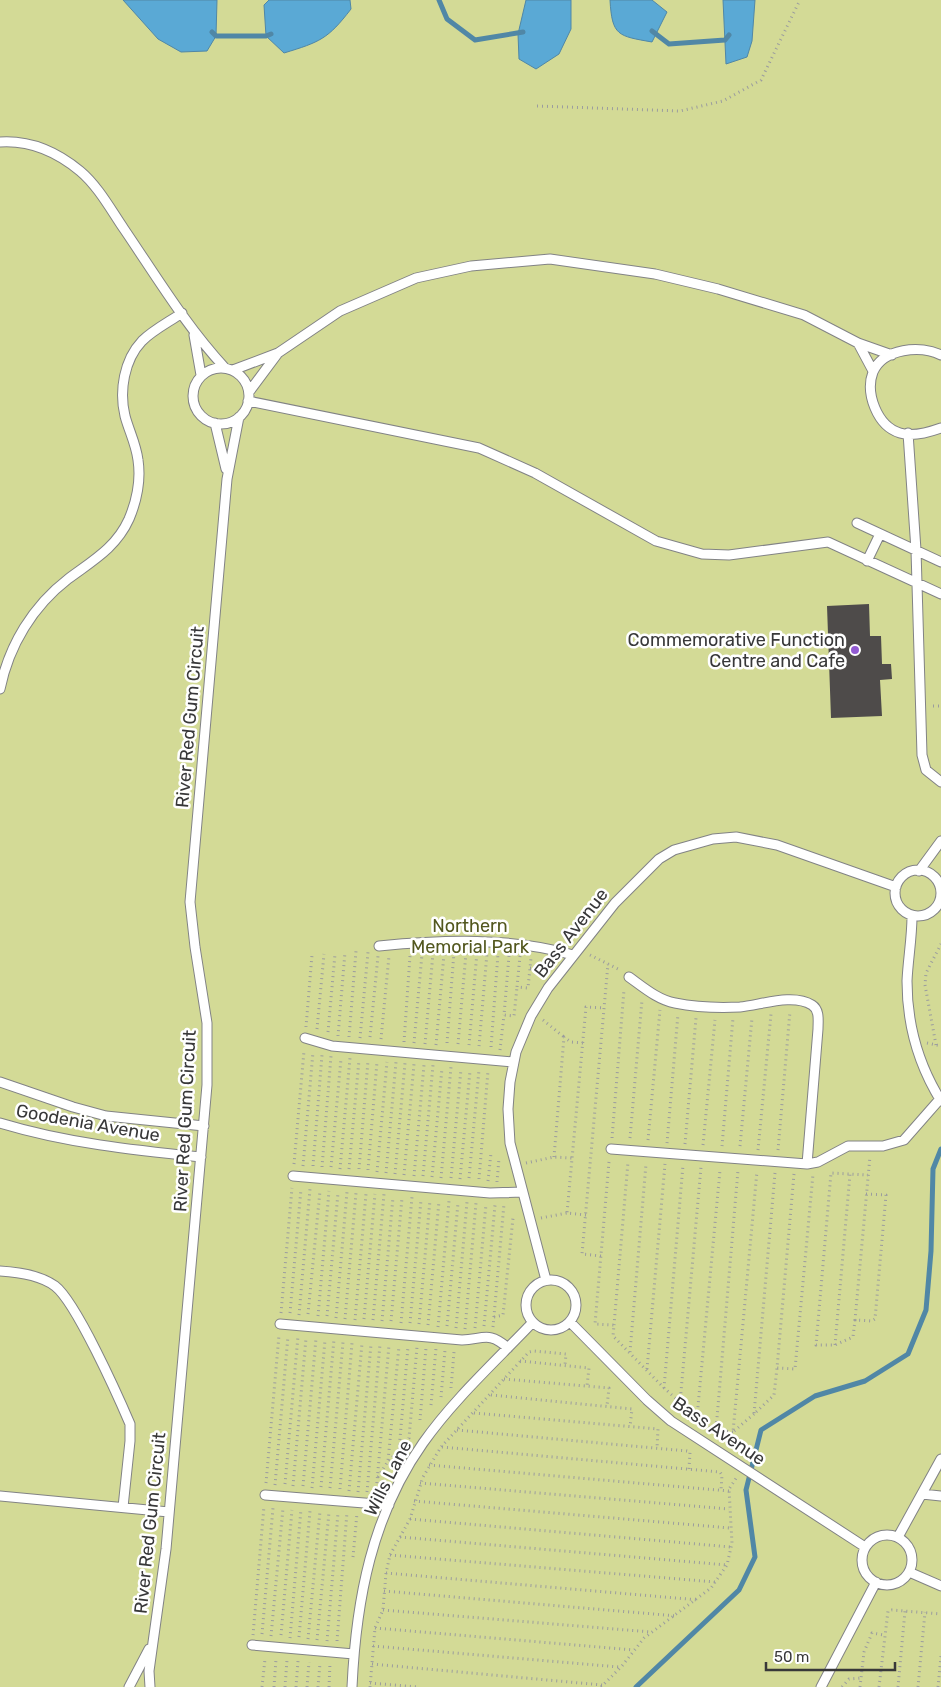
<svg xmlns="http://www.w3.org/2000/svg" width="941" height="1687" font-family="Rubik,sans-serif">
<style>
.green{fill:#d3da96}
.water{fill:#5aa9d5;stroke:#5087a6}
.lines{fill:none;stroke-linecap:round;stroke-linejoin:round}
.stream{stroke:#5087a6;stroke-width:5}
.building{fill:#4e4b4a}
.service-casing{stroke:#828385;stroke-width:11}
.path{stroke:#9b9c9e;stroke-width:3;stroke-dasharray:1 4;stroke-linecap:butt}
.service{stroke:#fff;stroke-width:9}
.poi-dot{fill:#925ad2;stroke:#fff;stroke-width:2}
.labels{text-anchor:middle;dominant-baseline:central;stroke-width:5;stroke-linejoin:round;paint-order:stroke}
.poi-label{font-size:18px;fill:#383839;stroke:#fff;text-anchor:end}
.street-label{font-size:18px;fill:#383839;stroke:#fff}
.park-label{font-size:18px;fill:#52571e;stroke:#fff}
</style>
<rect width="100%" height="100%" fill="#e6e7ea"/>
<path class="green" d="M 0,0 L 941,0 L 941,1687 L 0,1687 Z"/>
<path class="water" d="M 123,0 L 217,0 L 216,36 L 207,51 L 181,52 L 158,39 Z
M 269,0 L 350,0 L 351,9 C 328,39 320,42 284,53 L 266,36 L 264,5 Z
M 526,0 L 571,0 L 571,29 L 559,54 L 536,69 L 519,59 L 518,34 Z
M 610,0 L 652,0 L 667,12 L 652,42 C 618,36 612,36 610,0 Z
M 723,0 L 755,0 L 752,41 L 747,57 L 726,64 Z"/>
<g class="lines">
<path class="stream" d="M 439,0 L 447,19 L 475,40 L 523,32
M 652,31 L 669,44 L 725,40 L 729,35
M 212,32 L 216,36 L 266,36 L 271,34
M 636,1687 L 739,1590 L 755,1557 L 746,1490 L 761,1430 L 815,1396 L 865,1381 L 908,1354 L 926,1310 L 931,1251 L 933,1169 L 941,1149"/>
</g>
<path class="building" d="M 869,604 L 870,636 L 881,636 L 882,664 L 891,664 L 892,679 L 880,680 L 882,716 L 831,718 L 827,606 Z"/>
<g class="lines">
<g class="service-casing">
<path id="service" d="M 0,142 C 30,140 57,152 80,171 C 98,186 111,210 124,229 C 156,276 186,326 225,368
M 194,335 L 201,375
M 858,343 L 873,371
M 941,355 C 921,345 883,348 873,372 C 865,393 877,426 900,433 C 912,437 930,432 941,428
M193 396a28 28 0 1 1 56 0a28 28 0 1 1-56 0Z
M 233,370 L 278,353 L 340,311 L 416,278 L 471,266 L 550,259 L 655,274 L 718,289 L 804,315 L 858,343 L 892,355
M 249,392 L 278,353
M 248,401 L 479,448 L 535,473 L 656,541 L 702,554 L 729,555 L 828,542 L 941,594
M 215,423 L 226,469
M 908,433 L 916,550 L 922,755 L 926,770 L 941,782
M 857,523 L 941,562
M 867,561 L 880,534
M 0,689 C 9,645 33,606 68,579 C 92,561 116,548 129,519 C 137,500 141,480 138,460 C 136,444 129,431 125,416 C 119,391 124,360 142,341 C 153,330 169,322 182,313
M895 893a23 23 0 1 1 46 0a23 23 0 1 1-46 0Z
M 919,871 L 941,841
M 912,916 C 912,938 908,959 907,981 C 907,1024 918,1064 941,1101
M 379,946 C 442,940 512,937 573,955
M 629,977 C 643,987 658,1000 675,1003 C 695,1007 720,1008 740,1007 C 761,1005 793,993 812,1005 C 820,1010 818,1021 818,1029 L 807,1164
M 305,1038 L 332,1046 L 514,1062
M 0,1082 L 73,1107 L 106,1116 L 204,1126
M 0,1123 C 66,1143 133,1150 201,1157
M 611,1149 L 807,1164 L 818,1162 L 848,1146 L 883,1146 L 904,1140 L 940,1099
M 293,1176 L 490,1193 L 522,1192
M 0,1271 C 18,1272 40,1275 55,1286 C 76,1302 118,1396 130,1424 L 130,1441 L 123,1507
M526 1305a25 25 0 1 1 50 0a25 25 0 1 1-50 0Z
M 546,1280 L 510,1143 L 508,1109 L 510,1082 L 516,1052 L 531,1016 L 548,988 L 615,903 L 659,859 L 674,850 L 713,839 L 736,837 L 777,845 L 896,887
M 570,1322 L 647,1400 L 671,1421 L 865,1547
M 280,1324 L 462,1340 C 484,1339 489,1331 508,1348
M 922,1494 L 941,1496
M 265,1495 L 389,1505
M 0,1496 L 169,1512
M862 1560a25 25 0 1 1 50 0a25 25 0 1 1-50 0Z
M 898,1537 L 941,1459
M 909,1572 L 941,1586
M 252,1645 L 354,1654
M 129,1687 L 149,1649
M 150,1687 L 149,1671 L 166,1549 L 207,1085 L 207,1023 L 195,947 L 190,902 L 227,479 L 239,417
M 352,1687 C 356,1600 372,1515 423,1443 C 454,1399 496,1361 533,1322
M 821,1687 L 876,1582"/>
</g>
<path class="path" d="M 537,106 L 680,111 L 723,101 L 761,80 L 800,0
M 933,706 L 941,706
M 590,955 L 620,970
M 509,956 L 504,1015 L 514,1016 L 517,987
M 520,956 L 517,987 L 528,988 L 531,958
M 530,968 L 541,969 L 541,960
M 543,1020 L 564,1037
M 306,1027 L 312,955
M 317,1029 L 324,954
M 328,1032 L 335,954
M 338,1036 L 345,952
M 349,1037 L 356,951
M 370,1037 L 378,956
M 360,1038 L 368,952
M 381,1039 L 389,956
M 404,1042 L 410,956
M 414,1043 L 422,954
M 447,1043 L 454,952
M 927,1043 L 941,1046
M 425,1044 L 433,953
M 458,1044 L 466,953
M 436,1045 L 444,954
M 469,1045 L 477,952
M 936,1045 L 925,985 L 926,973 L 941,944
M 479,1046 L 487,953
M 491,1047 L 498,954
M 500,1050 L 504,1015
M 612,1138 L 624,990
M 630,1138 L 642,1000
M 648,1140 L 660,1010
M 667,1143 L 678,1014
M 685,1144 L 696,1018
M 703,1145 L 715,1020
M 722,1146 L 733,1018
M 740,1146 L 752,1018
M 758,1150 L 771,1014
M 778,1150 L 790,1011
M 554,1157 L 564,1037 L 571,1042 L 583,1043
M 609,1162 L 595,1324 L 614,1325 L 613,1336 L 664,1388 L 708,1427 L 716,1430
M 526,1163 L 554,1157 L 572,1158
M 294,1164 L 304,1051
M 303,1166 L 313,1052
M 313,1166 L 322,1055
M 322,1167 L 331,1056
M 331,1167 L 341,1059
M 340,1169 L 350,1058
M 349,1169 L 359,1060
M 359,1169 L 368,1061
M 368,1170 L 377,1062
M 377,1172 L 387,1062
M 386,1173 L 396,1062
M 775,1173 L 754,1414 L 774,1395 L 777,1368
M 395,1174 L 405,1063
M 794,1174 L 777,1368 L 795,1369 L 813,1174
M 404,1175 L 414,1064
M 414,1176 L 424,1065
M 423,1176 L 433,1065
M 432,1177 L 442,1068
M 441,1178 L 451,1067
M 451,1178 L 461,1069
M 469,1178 L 479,1070
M 460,1179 L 470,1071
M 479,1179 L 488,1071
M 488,1181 L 491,1153
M 497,1182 L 499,1158
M 866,1194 L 886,1195 L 875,1319 L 872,1321 L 855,1320 L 870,1156
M 586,1215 L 567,1213 L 586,1007 L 604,1008
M 541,1218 L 567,1213
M 601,1256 L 582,1254 L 608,964
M 281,1313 L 292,1188
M 290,1313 L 301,1189
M 308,1314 L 320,1191
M 299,1315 L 310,1189
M 318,1316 L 329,1191
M 327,1316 L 338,1193
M 494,1317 L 503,1315 L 513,1218
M 336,1318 L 347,1192
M 345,1319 L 356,1193
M 364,1319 L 375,1194
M 355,1320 L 366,1194
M 373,1320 L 384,1194
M 855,1320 L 853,1337 L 835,1345 L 816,1345 L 831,1173 L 868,1175
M 382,1321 L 393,1197
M 391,1321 L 402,1198
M 401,1323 L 412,1197
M 410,1323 L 421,1200
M 419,1324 L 430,1200
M 428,1325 L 439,1201
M 614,1325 L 628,1162
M 447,1326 L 458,1203
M 484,1326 L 495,1205
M 438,1327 L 449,1201
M 493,1327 L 504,1204
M 456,1328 L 467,1202
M 475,1328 L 486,1204
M 465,1329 L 476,1203
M 835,1345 L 850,1174
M 630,1352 L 646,1164
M 520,1361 L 589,1368 L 587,1386
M 647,1369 L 665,1164
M 504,1379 L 609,1388 L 607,1406
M 451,1388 L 454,1352
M 664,1388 L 683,1165
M 491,1395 L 632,1409 L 630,1427
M 441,1397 L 445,1350
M 680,1403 L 701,1167
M 431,1405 L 436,1348
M 474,1413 L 658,1429 L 657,1448
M 754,1414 L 733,1432 L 757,1171
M 697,1417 L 720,1170
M 420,1420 L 426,1348
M 457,1430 L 687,1451 L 690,1452 L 689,1469
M 733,1432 L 716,1430 L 738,1170
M 442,1447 L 720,1472 L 722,1475 L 721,1490
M 399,1450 L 409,1438 L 417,1347
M 389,1461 L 399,1450 L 408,1347
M 429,1465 L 729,1491
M 378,1477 L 388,1461 L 399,1346
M 266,1483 L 279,1335
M 420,1483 L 729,1509
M 285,1484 L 298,1336
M 275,1485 L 288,1336
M 293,1486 L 306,1338
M 303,1486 L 316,1338
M 321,1487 L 334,1339
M 312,1488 L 325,1340
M 330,1488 L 343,1342
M 340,1489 L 352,1343
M 349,1491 L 362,1343
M 358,1492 L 371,1344
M 367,1492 L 380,1344
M 376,1493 L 389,1345
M 414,1501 L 730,1528
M 410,1519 L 731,1547
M 400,1537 L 727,1565
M 390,1555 L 715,1582
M 353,1557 L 357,1513
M 386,1573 L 699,1600
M 384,1591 L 677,1616
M 383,1610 L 651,1632
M 375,1628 L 634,1650
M 262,1634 L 273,1508
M 253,1635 L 264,1506
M 281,1635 L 292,1510
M 271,1636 L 283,1508
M 299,1637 L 310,1511
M 290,1638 L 301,1509
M 308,1639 L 320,1511
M 317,1640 L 329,1512
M 327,1641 L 338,1513
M 337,1641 L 347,1512
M 373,1646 L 619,1667
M 372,1664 L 602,1685
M 370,1683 L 418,1687
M 262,1687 L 265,1659
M 274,1687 L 276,1659
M 285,1687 L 287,1660
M 296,1687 L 298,1661
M 307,1687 L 309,1662
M 318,1687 L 320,1663
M 329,1687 L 330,1663
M 370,1687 L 375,1628 L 383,1610 L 386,1573 L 390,1555 L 410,1519 L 423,1477 L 441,1447 L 529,1352 L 534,1351 L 566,1354 L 565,1365
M 601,1687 L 622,1666 L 644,1638 L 711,1588 L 727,1565 L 732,1543 L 729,1489 L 737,1477
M 842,1687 L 849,1679 L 861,1678
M 860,1687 L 864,1652 L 872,1633 L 884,1635
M 879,1687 L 888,1611 L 892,1610 L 941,1614
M 898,1687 L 905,1611
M 918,1687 L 925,1612
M 938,1687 L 941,1656"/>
<use href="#service" class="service"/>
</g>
<circle class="poi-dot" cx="855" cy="650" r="5"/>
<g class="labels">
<g class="poi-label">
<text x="845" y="640">Commemorative Function<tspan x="845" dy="21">Centre and Cafe</tspan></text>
</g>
<g class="street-label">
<text transform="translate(190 717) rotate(-85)">River Red Gum Circuit</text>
<text transform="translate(571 933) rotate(-52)">Bass Avenue</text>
<text transform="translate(185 1121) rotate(-87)">River Red Gum Circuit</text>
<text transform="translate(88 1123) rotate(10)">Goodenia Avenue</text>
<text transform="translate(719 1431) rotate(34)">Bass Avenue</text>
<text transform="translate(388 1478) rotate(-63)">Wills Lane</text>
<text transform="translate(150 1523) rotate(-84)">River Red Gum Circuit</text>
</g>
<g class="park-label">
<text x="470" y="926">Northern<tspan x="470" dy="21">Memorial Park</tspan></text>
</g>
</g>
<path d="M766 1662v8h129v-8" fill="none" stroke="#383839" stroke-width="2.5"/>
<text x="774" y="1662" font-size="15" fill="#383839" stroke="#ffffff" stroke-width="4" paint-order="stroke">50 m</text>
</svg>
